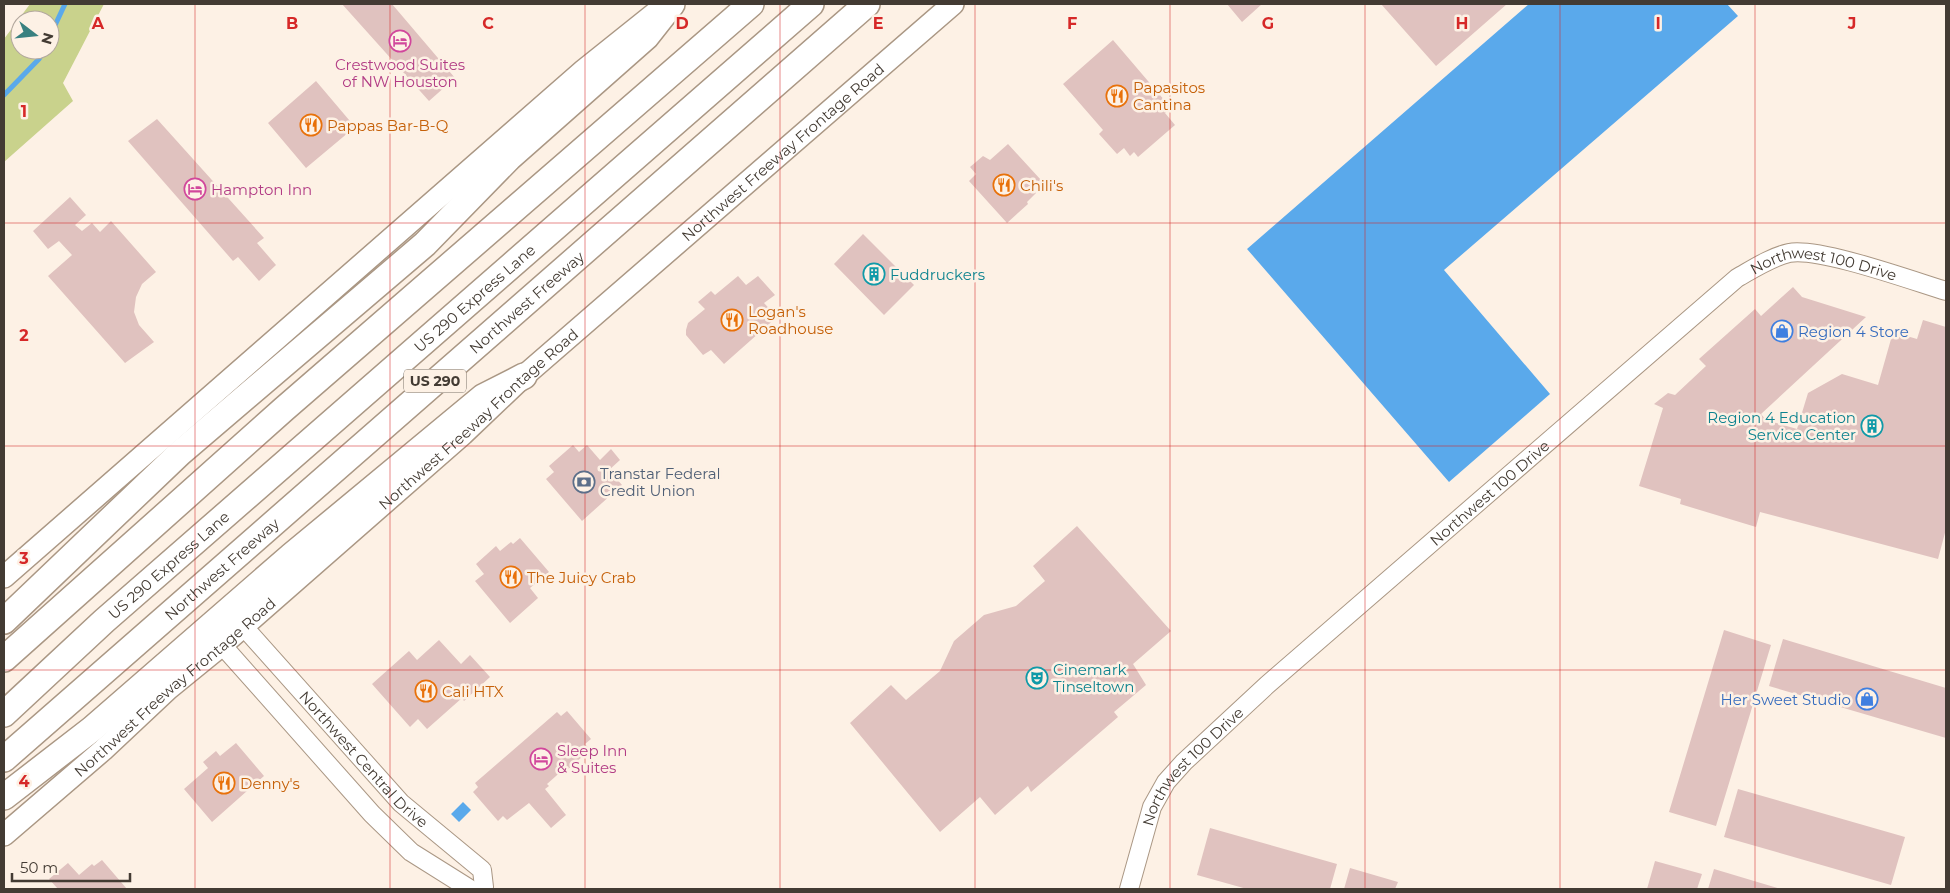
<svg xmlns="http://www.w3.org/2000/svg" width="1950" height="893" font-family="Montserrat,sans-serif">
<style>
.green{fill:#c9d28c;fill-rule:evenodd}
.water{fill:#5aa9eb}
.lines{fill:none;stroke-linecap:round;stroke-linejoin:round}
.stream{stroke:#5aa9eb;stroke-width:5}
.building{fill:#e0c2bf}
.minor-casing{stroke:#aa9784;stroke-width:20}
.major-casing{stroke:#aa9784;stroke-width:24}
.highway-casing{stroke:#aa9784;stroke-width:28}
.minor{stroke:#fff;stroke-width:18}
.major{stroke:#fff;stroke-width:21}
.highway{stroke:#fff;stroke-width:25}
.grid{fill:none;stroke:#d62828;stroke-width:1;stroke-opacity:0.55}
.labels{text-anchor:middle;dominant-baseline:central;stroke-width:5;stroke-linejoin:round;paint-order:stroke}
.shield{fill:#fdf1e5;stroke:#7b7268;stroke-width:1}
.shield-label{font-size:14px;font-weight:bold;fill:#433b33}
.hotel-label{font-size:15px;fill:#b23c85;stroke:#fdf1e5;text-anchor:start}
.food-label{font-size:15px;fill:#c56008;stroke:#fdf1e5;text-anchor:start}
.street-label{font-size:15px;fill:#433b33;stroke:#fdf1e5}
.culture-label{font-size:15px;fill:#0d838f;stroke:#fdf1e5;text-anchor:start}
.shop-label{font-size:15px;fill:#366cbe;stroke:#fdf1e5;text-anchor:start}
.service-label{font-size:15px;fill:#4e5e75;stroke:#fdf1e5;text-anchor:start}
.grid-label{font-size:16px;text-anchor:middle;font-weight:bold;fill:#d62828;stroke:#fdf1e5;stroke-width:5;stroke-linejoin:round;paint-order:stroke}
</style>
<rect width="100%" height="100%" fill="#fdf1e5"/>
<path class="green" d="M 30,4 L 104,4 L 63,83 L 73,101 L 4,162 L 4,39 ZM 20,20 L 50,20 L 50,50 L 20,50 Z"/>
<path class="water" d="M 1529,4 L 1727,4 L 1738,16 L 1444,270 L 1550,394 L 1449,482 L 1247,249 Z
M 463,802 L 471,810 L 459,822 L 451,814 Z"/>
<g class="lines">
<path class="stream" d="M 50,36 L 65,4
M 4,95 L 39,59 L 44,50"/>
</g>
<path class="building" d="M 342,4 L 392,4 L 455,78 L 429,101 Z
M 1227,4 L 1262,4 L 1242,22 Z
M 1381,4 L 1507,4 L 1436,66 Z
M 1113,40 L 1171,108 L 1165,113 L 1175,125 L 1138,157 L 1134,152 L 1130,156 L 1124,148 L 1117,154 L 1099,134 L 1103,130 L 1063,84 Z
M 316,81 L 355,127 L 306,168 L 268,123 Z
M 157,119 L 264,238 L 257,243 L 276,265 L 259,281 L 238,257 L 233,261 L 128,141 Z
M 1008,144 L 1041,180 L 1031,188 L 1036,193 L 1027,202 L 1028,204 L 1007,223 L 969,181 L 976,174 L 970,167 L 983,156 L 990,160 Z
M 70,197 L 86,215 L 75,225 L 82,231 L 92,223 L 100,232 L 111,221 L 156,272 L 142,284 L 136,297 L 134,312 L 139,325 L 154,342 L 125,363 L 48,276 L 72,255 L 59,241 L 48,249 L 33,231 Z
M 863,234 L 914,285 L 884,315 L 834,264 Z
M 738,276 L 746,285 L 758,276 L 775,295 L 764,303 L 777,317 L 724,364 L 711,350 L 703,355 L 686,335 L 686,330 L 688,323 L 705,309 L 698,302 L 711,291 L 715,295 Z
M 1793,287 L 1802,297 L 1866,317 L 1761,414 L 1766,420 L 1797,429 L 1808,393 L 1842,374 L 1878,385 L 1893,332 L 1917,339 L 1923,320 L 1946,327 L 1946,529 L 1938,559 L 1760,512 L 1756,527 L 1680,504 L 1681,499 L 1639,486 L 1663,408 L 1654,404 L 1668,393 L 1675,395 L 1706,366 L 1699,359 L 1755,309 L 1761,316 Z
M 573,445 L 579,452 L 587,445 L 600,460 L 611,449 L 620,460 L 609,470 L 622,485 L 582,521 L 546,479 L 554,472 L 549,466 Z
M 1077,526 L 1171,631 L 1133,664 L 1146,685 L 1114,712 L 1118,717 L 1031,792 L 1028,786 L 995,815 L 980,797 L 940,832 L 850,723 L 891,685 L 906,700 L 940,671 L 954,641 L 984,615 L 1016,606 L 1045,581 L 1033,566 Z
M 520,538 L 549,572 L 530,588 L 538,598 L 510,623 L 475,581 L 484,574 L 476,564 L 496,546 L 500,551 L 511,542 L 513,544 Z
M 1724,630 L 1771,645 L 1716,826 L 1669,812 Z
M 1783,639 L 1946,688 L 1946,738 L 1769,686 Z
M 439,640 L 461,664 L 470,655 L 490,677 L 464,701 L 462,698 L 427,729 L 418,719 L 410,727 L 372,684 L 409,651 L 417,660 Z
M 567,711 L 591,739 L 585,744 L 590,750 L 567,770 L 565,768 L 547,784 L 549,786 L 545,789 L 566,815 L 551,828 L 529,803 L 507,820 L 503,816 L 498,821 L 473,792 L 478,787 L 475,783 L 557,712 L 561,716 Z
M 236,743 L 264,776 L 212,822 L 184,789 L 208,768 L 203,762 L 216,751 L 220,756 Z
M 1738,789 L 1905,837 L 1891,885 L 1724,837 Z
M 1210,828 L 1337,864 L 1330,889 L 1247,889 L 1197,875 Z
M 102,860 L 127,889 L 58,889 L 49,879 L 68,863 L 79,875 L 92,864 L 94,866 Z
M 1655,861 L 1702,874 L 1697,889 L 1647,889 Z
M 1350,868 L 1398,882 L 1395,889 L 1344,889 Z
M 1714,869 L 1781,889 L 1708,889 Z"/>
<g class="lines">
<g class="minor-casing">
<g id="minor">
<path id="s1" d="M 243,626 L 401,803 L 482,870 L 484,887"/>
<path d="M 222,645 L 372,814 L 411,852 L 470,889"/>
<path id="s2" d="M 1129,889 L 1152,807 L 1166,782 L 1184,762 L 1267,685 L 1737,278 C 1753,269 1771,257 1789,253 C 1819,247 1913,281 1946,291"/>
</g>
</g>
<g class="major-casing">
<g id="major">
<path d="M 4,577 L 584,70 L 659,10"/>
<path id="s3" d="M 4,835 L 103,750 L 168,689 L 222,645 L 463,434 L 524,376 L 953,4"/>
</g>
</g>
<g class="highway-casing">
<g id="highway">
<path d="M 4,621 L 180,453 L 425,244 L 509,158 L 646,37 L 672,4"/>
<path d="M 4,659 L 284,409 L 751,4"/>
<path id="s4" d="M 4,714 L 104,621 L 811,4"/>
<path id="s5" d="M 4,759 L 867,4"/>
<path d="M 4,797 L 92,729 L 291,556 L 483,397 L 524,376"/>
</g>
</g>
<use href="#minor" class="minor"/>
<use href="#major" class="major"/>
<use href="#highway" class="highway"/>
</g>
<path class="grid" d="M 195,4 L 195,889M 390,4 L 390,889M 585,4 L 585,889M 780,4 L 780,889M 975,4 L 975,889M 1170,4 L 1170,889M 1365,4 L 1365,889M 1560,4 L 1560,889M 1755,4 L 1755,889M 4,223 L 1946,223M 4,446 L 1946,446M 4,670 L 1946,670"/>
<defs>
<g id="hotel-ring" transform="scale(1.125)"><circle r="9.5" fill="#fdf1e5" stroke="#d1479c" stroke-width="1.5"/><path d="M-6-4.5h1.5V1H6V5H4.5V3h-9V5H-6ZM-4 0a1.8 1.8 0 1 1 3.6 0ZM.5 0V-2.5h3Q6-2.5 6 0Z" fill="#d1479c"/></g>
<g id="restaurant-ring" transform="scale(1.125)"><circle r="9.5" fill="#fdf1e5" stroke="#e8710a" stroke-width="1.5"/><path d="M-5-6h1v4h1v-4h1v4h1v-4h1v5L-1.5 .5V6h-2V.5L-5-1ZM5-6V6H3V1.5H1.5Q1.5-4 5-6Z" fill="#e8710a"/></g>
<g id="building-ring" transform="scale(1.125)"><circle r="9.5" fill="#fdf1e5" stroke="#0f9aa8" stroke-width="1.5"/><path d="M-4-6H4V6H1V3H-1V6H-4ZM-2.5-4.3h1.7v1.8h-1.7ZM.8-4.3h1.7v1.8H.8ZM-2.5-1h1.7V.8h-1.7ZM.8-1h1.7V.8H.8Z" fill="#0f9aa8"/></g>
<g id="shop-ring" transform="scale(1.125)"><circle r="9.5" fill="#fdf1e5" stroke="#3f7fe0" stroke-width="1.5"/><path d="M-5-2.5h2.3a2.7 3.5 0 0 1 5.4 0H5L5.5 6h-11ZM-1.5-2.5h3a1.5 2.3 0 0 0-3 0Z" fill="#3f7fe0"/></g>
<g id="bank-ring" transform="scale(1.125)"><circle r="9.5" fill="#fdf1e5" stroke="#5c6f8a" stroke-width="1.5"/><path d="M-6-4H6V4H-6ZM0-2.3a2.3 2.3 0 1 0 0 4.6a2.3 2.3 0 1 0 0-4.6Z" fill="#5c6f8a"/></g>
<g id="theatre-ring" transform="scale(1.125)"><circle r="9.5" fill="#fdf1e5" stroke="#0f9aa8" stroke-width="1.5"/><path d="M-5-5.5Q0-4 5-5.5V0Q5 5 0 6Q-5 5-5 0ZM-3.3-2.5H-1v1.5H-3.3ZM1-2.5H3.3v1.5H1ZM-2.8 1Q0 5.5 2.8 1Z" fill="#0f9aa8"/></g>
</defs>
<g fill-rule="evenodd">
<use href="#hotel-ring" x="400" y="41"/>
<use href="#restaurant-ring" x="1117" y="96"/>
<use href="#restaurant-ring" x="311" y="125"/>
<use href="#restaurant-ring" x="1004" y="185"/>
<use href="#hotel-ring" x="195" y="189"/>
<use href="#building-ring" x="874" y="274"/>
<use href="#restaurant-ring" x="732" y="320"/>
<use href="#shop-ring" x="1782" y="331"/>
<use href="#building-ring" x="1872" y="426"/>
<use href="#bank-ring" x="584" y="482"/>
<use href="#restaurant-ring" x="511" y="577"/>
<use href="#theatre-ring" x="1037" y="678"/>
<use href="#restaurant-ring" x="426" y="691"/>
<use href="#shop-ring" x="1867" y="699"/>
<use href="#hotel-ring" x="541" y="759"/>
<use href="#restaurant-ring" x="224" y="783"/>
</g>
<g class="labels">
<rect class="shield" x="404" y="369.5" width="62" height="23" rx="4"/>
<g class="shield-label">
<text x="435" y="381">US 290</text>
</g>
<g class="hotel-label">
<text x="400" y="64" text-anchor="middle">Crestwood Suites<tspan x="400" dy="17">of NW Houston</tspan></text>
<text x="211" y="189">Hampton Inn</text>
<text x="557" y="750">Sleep Inn<tspan x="557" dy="17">&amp; Suites</tspan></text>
</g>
<g class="food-label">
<text x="1133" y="87">Papasitos<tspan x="1133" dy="17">Cantina</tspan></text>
<text x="327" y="125">Pappas Bar-B-Q</text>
<text x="1020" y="185">Chili's</text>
<text x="748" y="311">Logan's<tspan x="748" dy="17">Roadhouse</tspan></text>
<text x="527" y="577">The Juicy Crab</text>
<text x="442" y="691">Cali HTX</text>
<text x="240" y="783">Denny's</text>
</g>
<g class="street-label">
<text stroke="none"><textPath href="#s3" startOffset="1036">Northwest Freeway Frontage Road</textPath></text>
<text stroke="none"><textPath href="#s2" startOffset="968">Northwest 100 Drive</textPath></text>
<text stroke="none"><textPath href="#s4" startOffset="628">US 290 Express Lane</textPath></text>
<text stroke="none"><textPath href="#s5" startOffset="694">Northwest Freeway</textPath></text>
<text stroke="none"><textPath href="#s3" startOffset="631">Northwest Freeway Frontage Road</textPath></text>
<text stroke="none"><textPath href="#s2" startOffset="548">Northwest 100 Drive</textPath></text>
<text stroke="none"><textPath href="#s4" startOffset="222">US 290 Express Lane</textPath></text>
<text stroke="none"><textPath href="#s5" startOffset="289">Northwest Freeway</textPath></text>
<text stroke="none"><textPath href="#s3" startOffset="226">Northwest Freeway Frontage Road</textPath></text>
<text stroke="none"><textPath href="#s1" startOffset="180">Northwest Central Drive</textPath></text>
<text stroke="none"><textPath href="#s2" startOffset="142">Northwest 100 Drive</textPath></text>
</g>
<g class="culture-label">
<text x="890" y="274">Fuddruckers</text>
<text x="1856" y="417" text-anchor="end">Region 4 Education<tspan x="1856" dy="17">Service Center</tspan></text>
<text x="1053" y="669">Cinemark<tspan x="1053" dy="17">Tinseltown</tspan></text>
</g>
<g class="shop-label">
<text x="1798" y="331">Region 4 Store</text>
<text x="1851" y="699" text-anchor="end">Her Sweet Studio</text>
</g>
<g class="service-label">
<text x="600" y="473">Transtar Federal<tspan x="600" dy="17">Credit Union</tspan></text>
</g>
</g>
<g class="grid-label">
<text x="98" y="29">A</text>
<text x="292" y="29">B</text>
<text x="488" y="29">C</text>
<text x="682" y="29">D</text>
<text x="878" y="29">E</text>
<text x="1072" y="29">F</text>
<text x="1268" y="29">G</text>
<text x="1462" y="29">H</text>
<text x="1658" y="29">I</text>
<text x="1852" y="29">J</text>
<text x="24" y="117">1</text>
<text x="24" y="341">2</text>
<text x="24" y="564">3</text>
<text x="24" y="787">4</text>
</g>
<rect width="1950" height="893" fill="none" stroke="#433b33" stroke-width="10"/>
<g transform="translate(35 35) rotate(106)"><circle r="24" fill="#fdf1e5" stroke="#b3a89e"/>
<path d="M0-4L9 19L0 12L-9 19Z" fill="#398180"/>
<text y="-8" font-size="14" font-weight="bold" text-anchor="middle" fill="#433b33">N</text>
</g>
<path d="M12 873v8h118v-8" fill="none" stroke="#433b33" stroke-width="2.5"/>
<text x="20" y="873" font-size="15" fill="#433b33" stroke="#fdf1e5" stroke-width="4" paint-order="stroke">50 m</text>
</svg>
